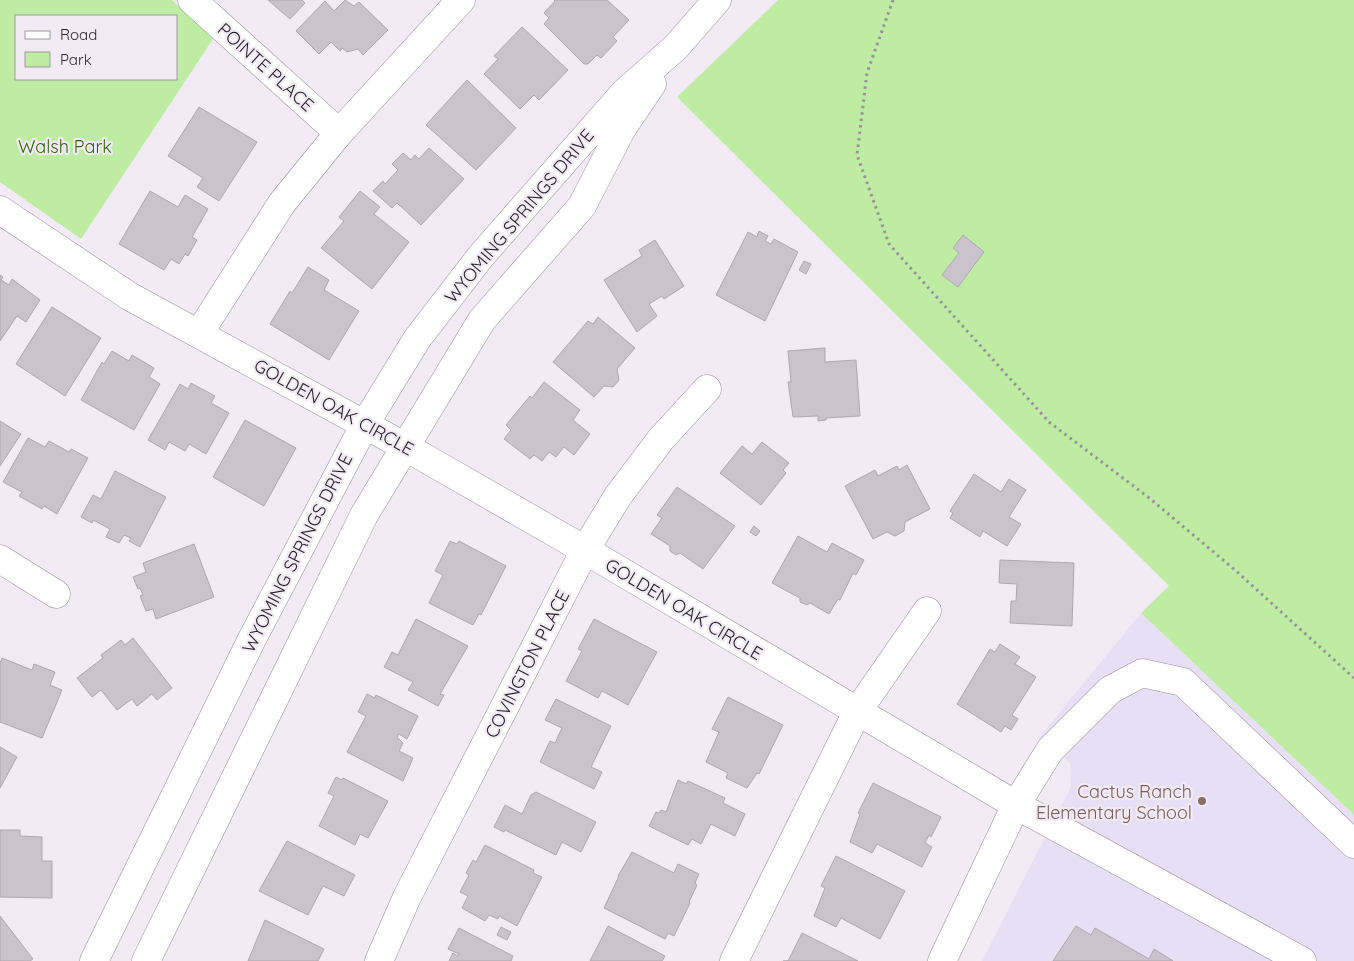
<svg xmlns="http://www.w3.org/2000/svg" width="1354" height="961" font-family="Quicksand,sans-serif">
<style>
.education{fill:#e7dff4}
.green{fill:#beeca3;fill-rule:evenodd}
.building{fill:#cac2cc;stroke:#aea7b0}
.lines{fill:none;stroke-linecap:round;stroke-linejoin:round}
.minor-casing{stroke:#958e97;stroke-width:29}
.path{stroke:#989299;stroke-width:3;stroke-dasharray:2.5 4;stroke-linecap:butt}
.minor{stroke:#fff;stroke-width:28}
.education-dot{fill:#8d6e63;stroke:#f2eaf4;stroke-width:2}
.labels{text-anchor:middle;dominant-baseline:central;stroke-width:4.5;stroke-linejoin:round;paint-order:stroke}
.street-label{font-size:18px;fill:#262327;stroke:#f2eaf4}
.park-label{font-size:18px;fill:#346207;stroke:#f2eaf4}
.education-label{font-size:18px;fill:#785e54;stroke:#f2eaf4;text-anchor:end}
</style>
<rect width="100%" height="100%" fill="#f2eaf4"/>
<path class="education" d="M 1141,613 L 1354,815 L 1354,961 L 982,961 L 1071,787 L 1070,762 L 1038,739 Z"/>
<path class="green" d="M 0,0 L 172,0 L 213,39 L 81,239 L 0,182 ZM 176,16 L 176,79 L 16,79 L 16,16 Z
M 778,0 L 1354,0 L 1354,815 L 1141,613 L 1169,586 L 677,97 Z"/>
<path class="building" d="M 268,0 L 302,0 L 305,3 L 290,19 Z
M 345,0 L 354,6 L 359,2 L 388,30 L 363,55 L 358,49 L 347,52 L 342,48 L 340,51 L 331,42 L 319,54 L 296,31 L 325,1 L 334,11 Z
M 554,0 L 607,0 L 629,20 L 613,37 L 617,41 L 601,58 L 597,55 L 588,64 L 584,64 L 544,24 L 549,18 L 544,13 L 555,1 Z
M 522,27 L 568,70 L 539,100 L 534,95 L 520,109 L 484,74 L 498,59 L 494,56 Z
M 467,80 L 516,128 L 476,170 L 426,125 Z
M 199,107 L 257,142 L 219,201 L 197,187 L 203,178 L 168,156 Z
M 429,148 L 464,179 L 421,225 L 397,203 L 392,208 L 373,191 L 383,181 L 385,184 L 398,170 L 392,164 L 403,153 L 411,160 L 415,155 L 419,159 Z
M 150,191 L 178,207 L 185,195 L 208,209 L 192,237 L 197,240 L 188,256 L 185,254 L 179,264 L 171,259 L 164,270 L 119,244 Z
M 360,191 L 380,207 L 374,214 L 409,242 L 372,289 L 321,248 L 344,221 L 339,217 Z
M 759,231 L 768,236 L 765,241 L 771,244 L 774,239 L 798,252 L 765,321 L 716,295 L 748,232 L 757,237 Z
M 963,235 L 984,252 L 958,287 L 942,275 L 959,253 L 953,248 Z
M 655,240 L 684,286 L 664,299 L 662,296 L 649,304 L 657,316 L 637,332 L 604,280 L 642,256 L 639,250 Z
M 804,261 L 811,264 L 806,274 L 799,270 Z
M 308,267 L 329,280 L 324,290 L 359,311 L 329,360 L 270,324 L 290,291 L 292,293 Z
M 0,275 L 3,277 L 1,280 L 9,285 L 12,279 L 40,300 L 26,322 L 17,316 L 0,341 Z
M 52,307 L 101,338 L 65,396 L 16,364 Z
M 598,317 L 635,348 L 617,369 L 619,380 L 613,387 L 604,386 L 594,397 L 553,362 L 588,321 L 593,324 Z
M 825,348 L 825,362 L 856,360 L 860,416 L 826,418 L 826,420 L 818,421 L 818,416 L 793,417 L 788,382 L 791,382 L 788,351 Z
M 112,351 L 129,361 L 132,355 L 154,368 L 149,377 L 160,384 L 134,430 L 81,400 L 102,362 L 104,364 Z
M 544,382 L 580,410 L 573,420 L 590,434 L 574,455 L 564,447 L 556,457 L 549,452 L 542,461 L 534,455 L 530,459 L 504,439 L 511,430 L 506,425 L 530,396 L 532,398 Z
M 191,383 L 215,396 L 211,403 L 229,413 L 206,454 L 189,444 L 185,451 L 169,442 L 165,450 L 148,440 L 180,384 L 188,389 Z
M 245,420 L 296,448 L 264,506 L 213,477 Z
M 0,421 L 21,434 L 0,466 Z
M 28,438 L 45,447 L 49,441 L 69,452 L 71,449 L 88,458 L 57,514 L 44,506 L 42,509 L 19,496 L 22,492 L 3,482 Z
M 762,442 L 789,463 L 783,470 L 786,473 L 761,505 L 720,473 L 742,446 L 752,454 Z
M 907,465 L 930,509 L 905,522 L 904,531 L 895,536 L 887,532 L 873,539 L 845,486 L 875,470 L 878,476 L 897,466 L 899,470 Z
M 115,471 L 166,497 L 140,547 L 129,541 L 131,538 L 124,535 L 119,543 L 106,537 L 110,529 L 93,520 L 92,523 L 81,517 L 93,495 L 101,499 Z
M 974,474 L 1001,492 L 1009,479 L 1026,490 L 1009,517 L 1021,524 L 1007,546 L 983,531 L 980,537 L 950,518 L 953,513 L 950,511 Z
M 677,487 L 735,526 L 703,569 L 680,553 L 676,555 L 670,551 L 670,546 L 651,534 L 662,518 L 657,515 Z
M 754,526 L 760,531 L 756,536 L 750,532 Z
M 798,536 L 827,552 L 832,543 L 864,560 L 856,575 L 853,573 L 840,600 L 838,599 L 829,614 L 810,603 L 807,605 L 800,602 L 800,598 L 772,583 Z
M 450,541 L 457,544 L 459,541 L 506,566 L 481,615 L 479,614 L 473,625 L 429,603 L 443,575 L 435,571 Z
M 194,544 L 214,597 L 156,619 L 153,609 L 146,611 L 140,596 L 143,595 L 140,588 L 138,589 L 133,577 L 146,572 L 143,563 Z
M 1000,560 L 1074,563 L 1072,626 L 1010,623 L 1011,601 L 1016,601 L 1017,584 L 999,583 Z
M 416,619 L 468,646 L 440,694 L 444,695 L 438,706 L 408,690 L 413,682 L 384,667 L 392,652 L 398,655 Z
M 594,619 L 657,652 L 628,705 L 602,691 L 598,698 L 566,681 L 582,651 L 578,649 Z
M 133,638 L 172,688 L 157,700 L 152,694 L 137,706 L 132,699 L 117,710 L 101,690 L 92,697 L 77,678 L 103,658 L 101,655 L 121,640 L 125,645 Z
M 1000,644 L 1020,657 L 1015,664 L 1036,677 L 1012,715 L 1018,719 L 1011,730 L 1005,726 L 1001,732 L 957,704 L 990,649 L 995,652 Z
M 2,658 L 32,670 L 34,664 L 55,672 L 50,685 L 62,690 L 42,738 L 0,722 L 0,663 Z
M 367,694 L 375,698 L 376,695 L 418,716 L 407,739 L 399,734 L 397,737 L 403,743 L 399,751 L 413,758 L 403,781 L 347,752 L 366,716 L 358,712 Z
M 728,697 L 783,725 L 759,774 L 757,773 L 747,788 L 726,778 L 728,773 L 706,762 L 719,732 L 712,729 Z
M 556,699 L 611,726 L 591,767 L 602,772 L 594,789 L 540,762 L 550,741 L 555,743 L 562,728 L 545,720 Z
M 0,747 L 17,757 L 0,788 Z
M 336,777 L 342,780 L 343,778 L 388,801 L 368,838 L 360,834 L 355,845 L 319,826 L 334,796 L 328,793 Z
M 678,780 L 686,784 L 688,781 L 725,798 L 723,803 L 745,814 L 735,836 L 711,824 L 701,844 L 692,839 L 688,845 L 649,826 L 656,812 L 659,813 L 661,810 L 666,812 Z
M 873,783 L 941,817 L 931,837 L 929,835 L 925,843 L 932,847 L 922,867 L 877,844 L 872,853 L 850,842 L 860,814 L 858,813 Z
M 536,792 L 596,822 L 581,852 L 562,842 L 556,855 L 505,830 L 504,832 L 494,827 L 505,805 L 522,814 L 531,795 Z
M 0,830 L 20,830 L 20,836 L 42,837 L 42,861 L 52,861 L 52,898 L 0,897 Z
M 287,841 L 355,875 L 344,896 L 323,886 L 308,915 L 259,891 Z
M 485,845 L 534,870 L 533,873 L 542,877 L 517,926 L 499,916 L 498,919 L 489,915 L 485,921 L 462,908 L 468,896 L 460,892 L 469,875 L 466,873 L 473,860 L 476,862 Z
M 632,852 L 674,873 L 678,864 L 699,874 L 695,883 L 697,885 L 689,902 L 690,903 L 674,936 L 668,933 L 665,939 L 604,908 L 619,876 L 618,876 Z
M 836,856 L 905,891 L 880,939 L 841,918 L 836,927 L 814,916 L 825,888 L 821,886 Z
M 0,916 L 33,959 L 30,961 L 0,961 Z
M 265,920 L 324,949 L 318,961 L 248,961 Z
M 608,926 L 665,956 L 662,961 L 590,961 Z
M 1076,926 L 1091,935 L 1095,928 L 1149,959 L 1154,949 L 1173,961 L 1053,961 Z
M 501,927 L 511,932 L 507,940 L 497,935 Z
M 459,928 L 513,956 L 511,961 L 449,961 L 453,953 L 458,956 L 459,954 L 448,949 Z
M 802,933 L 858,961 L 783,961 L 788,961 Z"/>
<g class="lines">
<g class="minor-casing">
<path id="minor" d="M 192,0 L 339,133
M 0,210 L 129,296 L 404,446 L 585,550 L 1016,805 L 942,961
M 200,332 L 282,203 L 339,133 L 461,0
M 0,559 L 56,594
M 94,961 L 252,639 L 365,424 L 417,339 L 481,256 L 625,92 L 676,47 L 717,0
M 146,961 L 364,515 L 482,320 L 582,206 L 621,130 L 652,84
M 379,961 L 407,897 L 585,550 L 618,496 L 661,439 L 707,389
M 734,961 L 857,712 L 927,611
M 1302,961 L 1016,805 L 1050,750 L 1110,690 L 1142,673 L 1183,682 L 1354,844"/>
</g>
<path class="path" d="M 893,0 L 867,73 L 857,155 L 889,244 L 1049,422 L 1148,497 L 1235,570 L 1354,678"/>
<use href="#minor" class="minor"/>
</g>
<circle class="education-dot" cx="1202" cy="801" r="5"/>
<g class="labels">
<g class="street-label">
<text transform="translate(266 67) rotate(42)">POINTE PLACE</text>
<text transform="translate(519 216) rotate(-50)">WYOMING SPRINGS DRIVE</text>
<text transform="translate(334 407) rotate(29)">GOLDEN OAK CIRCLE</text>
<text transform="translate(297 553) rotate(-63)">WYOMING SPRINGS DRIVE</text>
<text transform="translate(684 609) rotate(31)">GOLDEN OAK CIRCLE</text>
<text transform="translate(527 664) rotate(-63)">COVINGTON PLACE</text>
</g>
<g class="park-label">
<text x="65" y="146">Walsh Park</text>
</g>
<g class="education-label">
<text x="1192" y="791">Cactus Ranch<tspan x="1192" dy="21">Elementary School</tspan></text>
</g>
</g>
<rect x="15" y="15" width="162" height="65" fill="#f2eaf4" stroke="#a09aa2"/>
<rect x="25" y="31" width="25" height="8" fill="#ffffff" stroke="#a09aa2"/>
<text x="60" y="40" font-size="15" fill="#262327">Road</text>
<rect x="25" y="52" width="25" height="15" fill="#beeca3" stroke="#a09aa2"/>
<text x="60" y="65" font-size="15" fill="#262327">Park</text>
</svg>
